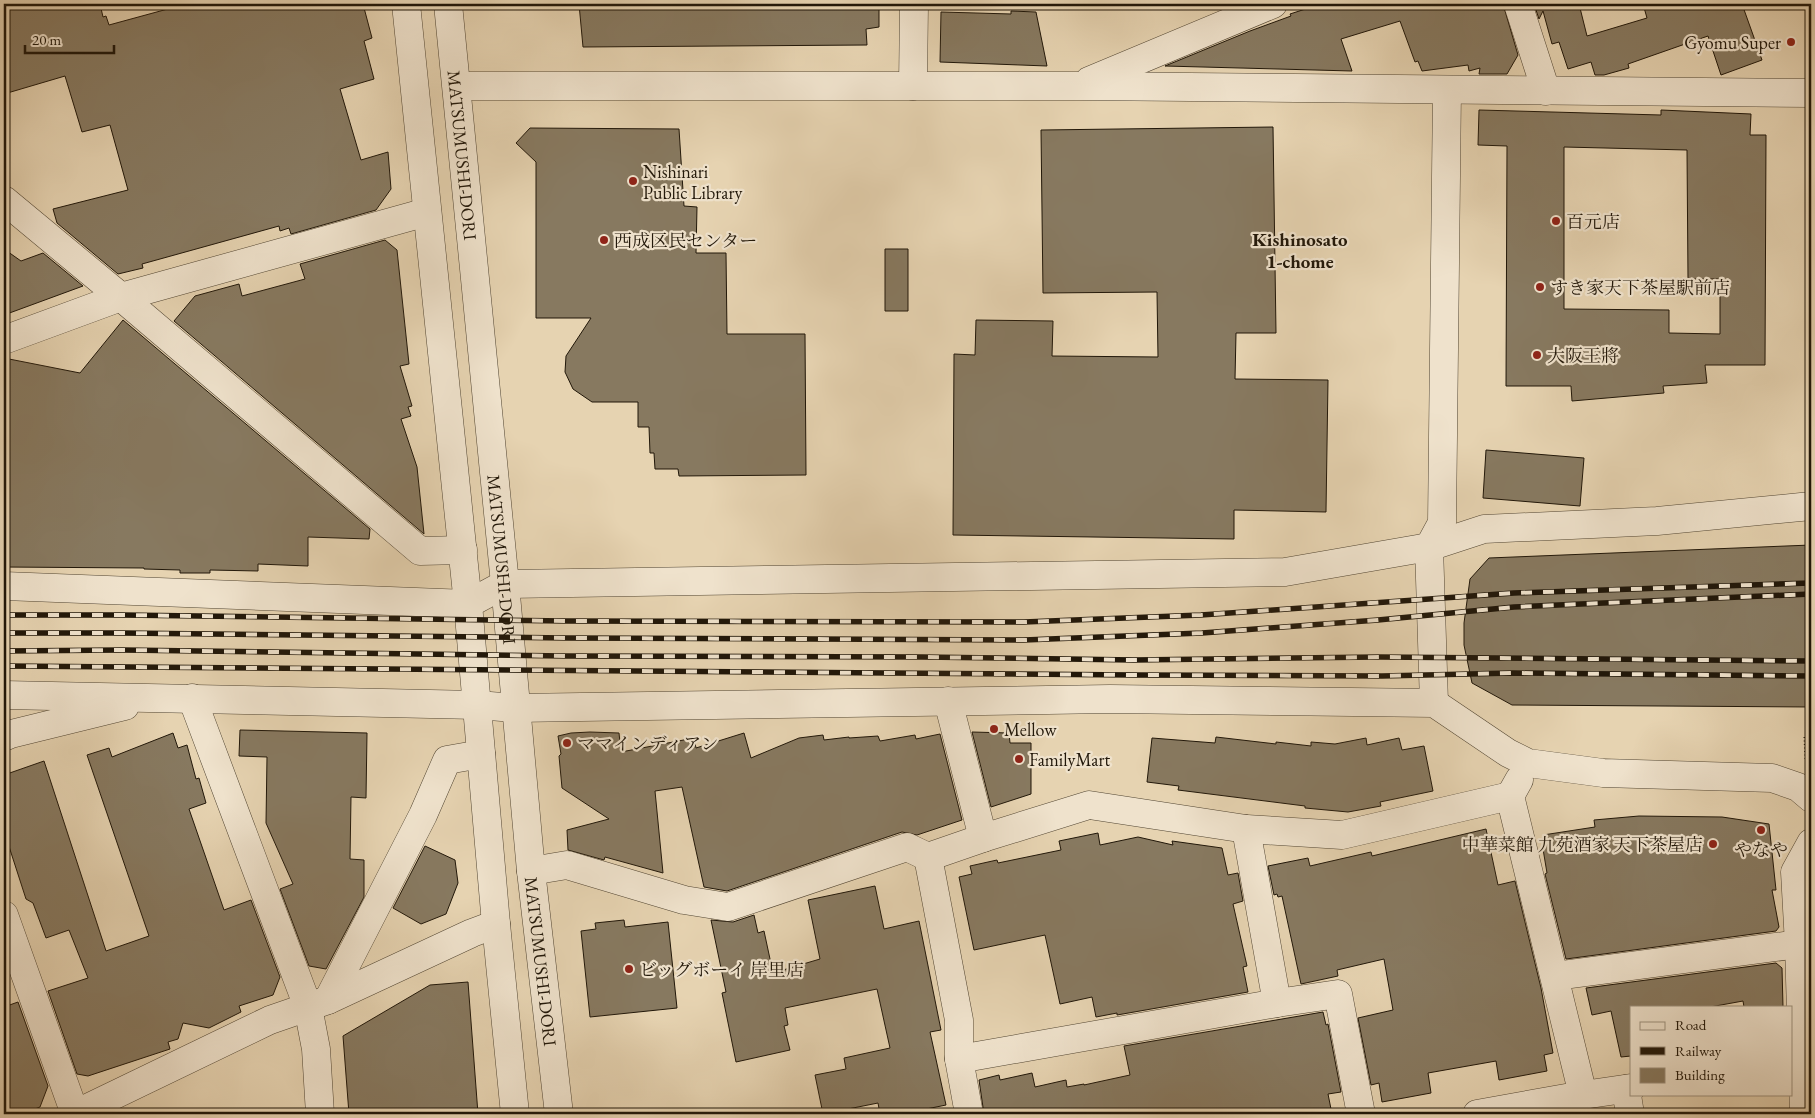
<svg xmlns="http://www.w3.org/2000/svg" width="1815" height="1118" font-family="'EB Garamond','Noto Serif JP',serif">
<style>
.building{fill:#877960;stroke:#211709;fill-rule:evenodd}
.lines{fill:none;stroke-linecap:round;stroke-linejoin:round}
.minor-casing{stroke:#524633;stroke-width:29}
.path{stroke:#211709;stroke-width:3;stroke-dasharray:1 2.5;stroke-linecap:butt}
.minor{stroke:#efe2cc;stroke-width:28}
.rail-casing{stroke:#211709;stroke-width:5.5}
.rail{stroke:#efe2cc;stroke-width:4;stroke-dasharray:11;stroke-linecap:butt}
.poi-dot{fill:#8f2418;stroke:#efe2cc;stroke-width:2}
.labels{text-anchor:middle;dominant-baseline:central;stroke-width:4.5;stroke-linejoin:round;paint-order:stroke}
.poi-label{font-size:18px;fill:#211709;stroke:#efe2cc;text-anchor:start}
.street-label{font-size:18px;fill:#211709;stroke:#efe2cc}
.neighbourhood-label{font-size:19px;font-weight:bold;fill:#211709;stroke:#efe2cc}
</style>
<rect width="100%" height="100%" fill="#e6d3b1"/>
<filter id="stains"><feTurbulence type="fractalNoise" baseFrequency=".004" numOctaves="4"/><feColorMatrix values="0 0 0 0 .2 0 0 0 0 .09 0 0 0 0 .02 0 0 0 .5 -.17"/></filter>
<radialGradient id="worn" r=".72"><stop offset=".6" stop-color="#630" stop-opacity="0"/><stop offset="1" stop-color="#630" stop-opacity=".3"/></radialGradient>
<path class="building" d="M 4,4 L 100,4 L 103,17 L 106,16 L 109,25 L 186,4 L 363,4 L 372,38 L 364,41 L 374,79 L 340,89 L 361,160 L 388,152 L 391,189 L 376,210 L 291,234 L 289,228 L 280,231 L 279,226 L 142,264 L 143,268 L 118,274 L 57,223 L 53,209 L 128,190 L 110,125 L 82,132 L 65,76 L 4,94 Z
M 579,4 L 879,4 L 879,27 L 866,29 L 867,45 L 583,47 Z
M 1321,4 L 1503,4 L 1518,55 L 1507,74 L 1479,74 L 1480,68 L 1469,71 L 1468,65 L 1422,71 L 1418,61 L 1415,62 L 1400,21 L 1341,39 L 1352,71 L 1165,66 L 1250,31 L 1291,16 L 1290,14 Z
M 1534,4 L 1579,4 L 1587,36 L 1647,18 L 1643,4 L 1742,4 L 1762,60 L 1721,75 L 1708,36 L 1628,64 L 1629,68 L 1604,75 L 1595,75 L 1591,62 L 1568,69 L 1559,42 L 1552,44 L 1543,11 L 1539,19 Z
M 1011,11 L 1036,12 L 1047,66 L 940,62 L 941,12 L 1011,14 Z
M 1479,110 L 1661,115 L 1661,110 L 1751,114 L 1750,135 L 1766,135 L 1765,365 L 1705,365 L 1707,383 L 1663,386 L 1664,393 L 1572,401 L 1571,386 L 1506,386 L 1507,146 L 1478,145 ZM 1564,147 L 1687,150 L 1688,279 L 1720,279 L 1720,334 L 1669,333 L 1669,310 L 1564,309 Z
M 1273,127 L 1276,333 L 1236,333 L 1235,379 L 1328,380 L 1326,512 L 1234,510 L 1234,539 L 953,535 L 954,354 L 975,355 L 976,320 L 1053,321 L 1052,356 L 1158,357 L 1157,292 L 1043,293 L 1041,130 Z
M 530,128 L 679,129 L 684,206 L 697,207 L 696,253 L 726,253 L 727,334 L 805,334 L 806,475 L 679,476 L 678,469 L 655,469 L 654,453 L 650,453 L 649,427 L 638,427 L 638,402 L 592,402 L 573,389 L 565,372 L 566,356 L 591,318 L 536,318 L 536,162 L 516,143 Z
M 385,240 L 397,250 L 409,364 L 400,366 L 412,406 L 408,407 L 411,416 L 401,419 L 417,467 L 424,534 L 174,321 L 195,296 L 239,284 L 242,296 L 305,279 L 300,264 Z
M 4,249 L 21,261 L 43,253 L 83,286 L 4,315 Z
M 885,249 L 908,249 L 908,311 L 885,311 Z
M 123,320 L 370,529 L 369,539 L 308,537 L 308,566 L 258,564 L 258,571 L 210,570 L 210,573 L 180,573 L 180,570 L 144,569 L 144,568 L 4,567 L 4,358 L 80,373 Z
M 1486,450 L 1584,458 L 1580,506 L 1483,498 Z
M 1811,545 L 1811,707 L 1512,705 L 1472,683 L 1464,645 L 1464,623 L 1470,579 L 1489,558 Z
M 240,730 L 367,733 L 366,798 L 351,797 L 350,859 L 364,860 L 364,897 L 326,969 L 309,966 L 280,889 L 293,884 L 266,823 L 267,757 L 239,756 Z
M 590,732 L 619,733 L 621,752 L 694,738 L 696,748 L 744,733 L 751,758 L 799,738 L 823,735 L 824,740 L 849,737 L 849,738 L 878,736 L 880,741 L 915,735 L 916,739 L 940,734 L 962,820 L 917,835 L 902,832 L 727,891 L 704,887 L 682,787 L 655,791 L 663,873 L 605,857 L 604,860 L 568,850 L 567,830 L 609,819 L 562,788 L 559,756 L 561,754 L 558,736 L 571,733 Z
M 972,732 L 1009,733 L 1010,743 L 1031,743 L 1031,794 L 991,807 Z
M 173,733 L 178,748 L 187,745 L 196,779 L 199,778 L 206,803 L 189,809 L 224,910 L 251,900 L 280,977 L 273,995 L 239,1006 L 241,1012 L 209,1028 L 183,1023 L 178,1039 L 168,1042 L 170,1049 L 88,1076 L 77,1074 L 48,991 L 88,978 L 69,930 L 46,938 L 33,903 L 26,899 L 4,831 L 4,775 L 44,761 L 106,951 L 149,936 L 87,755 L 109,748 L 112,757 Z
M 1216,737 L 1276,744 L 1276,742 L 1311,746 L 1311,742 L 1335,744 L 1366,738 L 1367,745 L 1399,738 L 1402,750 L 1424,746 L 1433,791 L 1380,802 L 1381,806 L 1348,812 L 1305,808 L 1305,806 L 1178,790 L 1179,786 L 1147,782 L 1152,738 L 1215,743 Z
M 1639,816 L 1722,817 L 1769,824 L 1776,890 L 1772,890 L 1779,927 L 1776,931 L 1566,959 L 1545,874 L 1547,873 L 1543,849 L 1545,848 L 1543,835 L 1595,827 L 1594,820 Z
M 1486,829 L 1498,885 L 1515,881 L 1541,988 L 1553,1053 L 1544,1055 L 1547,1071 L 1499,1080 L 1496,1061 L 1428,1073 L 1431,1093 L 1382,1102 L 1379,1083 L 1371,1085 L 1358,1018 L 1393,1010 L 1384,959 L 1337,970 L 1338,976 L 1301,984 L 1282,896 L 1278,897 L 1277,894 L 1274,895 L 1268,866 L 1308,858 L 1310,866 L 1371,852 L 1372,856 Z
M 1098,833 L 1100,845 L 1138,837 L 1173,845 L 1172,841 L 1222,848 L 1228,875 L 1238,873 L 1243,901 L 1233,904 L 1247,966 L 1243,967 L 1248,992 L 1117,1015 L 1117,1013 L 1096,1017 L 1092,997 L 1060,1004 L 1045,935 L 974,950 L 959,877 L 972,874 L 970,866 L 997,860 L 998,863 L 1061,850 L 1059,841 Z
M 425,846 L 455,860 L 458,883 L 446,914 L 421,924 L 393,908 Z
M 875,886 L 884,929 L 919,921 L 941,1030 L 930,1032 L 946,1105 L 902,1114 L 880,1114 L 878,1103 L 823,1114 L 815,1075 L 846,1069 L 844,1058 L 890,1048 L 877,989 L 785,1008 L 788,1025 L 784,1026 L 790,1050 L 736,1062 L 722,993 L 726,992 L 711,920 L 733,922 L 754,915 L 758,933 L 764,931 L 773,973 L 820,959 L 808,900 Z
M 624,920 L 625,927 L 668,922 L 677,1008 L 590,1017 L 581,931 L 596,929 L 595,923 Z
M 1776,963 L 1782,968 L 1783,1007 L 1744,1007 L 1743,1001 L 1710,1007 L 1631,1007 L 1631,1056 L 1621,1057 L 1611,1011 L 1592,1015 L 1586,988 Z
M 468,982 L 478,1114 L 349,1114 L 343,1036 L 430,985 Z
M 18,1002 L 48,1086 L 40,1107 L 22,1114 L 4,1114 L 4,1007 Z
M 1323,1012 L 1326,1025 L 1328,1024 L 1341,1092 L 1328,1094 L 1332,1114 L 984,1114 L 979,1080 L 999,1075 L 1000,1080 L 1032,1073 L 1035,1087 L 1066,1080 L 1067,1087 L 1084,1084 L 1084,1085 L 1130,1075 L 1124,1046 Z"/>
<g class="lines">
<g class="minor-casing">
<g id="minor">
<path d="M 406,4 L 468,604 L 496,924 L 515,1114"/>
<path id="s1" d="M 448,4 L 505,584 L 531,871 L 559,1114"/>
<path d="M 1518,4 L 1546,91"/>
<path d="M 1089,81 L 1273,4"/>
<path d="M 457,86 L 1079,86 L 1811,93"/>
<path d="M 913,86 L 914,4"/>
<path d="M 4,200 L 121,297 L 420,551 L 463,550"/>
<path d="M 4,340 L 121,297 L 427,212"/>
<path d="M 4,586 L 468,604 L 505,584 L 1285,572 L 1429,547 L 1484,529 L 1657,521 L 1811,506"/>
<path d="M 4,695 L 477,705 L 515,708 L 1110,699 L 1434,703 L 1508,753 L 1528,763 L 1603,773 L 1772,778 L 1798,787 L 1811,798"/>
<path d="M 192,698 L 308,1007 L 316,1049 L 320,1114"/>
<path d="M 948,701 L 983,838"/>
<path d="M 1434,703 L 1429,547 L 1442,523 L 1447,90"/>
<path d="M 4,737 L 11,734 L 125,706"/>
<path d="M 1519,780 L 1510,796 L 1583,1095"/>
<path d="M 1246,829 L 1277,1003"/>
<path d="M 928,857 L 959,1020 L 959,1059 L 969,1114"/>
<path d="M 531,871 L 567,865 L 684,900 L 728,907 L 907,847 L 928,857 L 983,838 L 1089,805 L 1246,829 L 1342,835 L 1510,796"/>
<path d="M 4,915 L 75,1114"/>
<path d="M 1555,976 L 1799,944"/>
<path d="M 328,1000 L 423,815 L 447,760 L 481,754"/>
<path d="M 959,1059 L 1277,1003 L 1338,994 L 1361,1114"/>
<path d="M 1626,1089 L 1630,1114"/>
<path d="M 75,1114 L 270,1020 L 328,1000 L 472,933 L 496,924"/>
<path d="M 1477,1114 L 1583,1095 L 1631,1088"/>
<path d="M 1804,1114 L 1799,944 L 1795,872 L 1811,843"/>
</g>
</g>
<path class="path" d="M 1806,759 L 1805,737 L 1811,726"/>
<use href="#minor" class="minor"/>
<g class="rail-casing">
<path id="rail" d="M 4,615 L 122,615 L 566,621 L 1024,622 L 1201,615 L 1514,593 L 1811,583
M 4,633 L 122,633 L 566,638 L 1024,640 L 1202,633 L 1378,620 L 1514,607 L 1811,594
M 4,651 L 122,650 L 566,656 L 922,657 L 1134,660 L 1379,657 L 1811,661
M 4,666 L 1135,675 L 1382,676 L 1513,673 L 1811,676"/>
</g>
<use href="#rail" class="rail"/>
</g>
<g class="poi-dot">
<circle cx="1791" cy="42" r="5"/>
<circle cx="633" cy="181" r="5"/>
<circle cx="1556" cy="221" r="5"/>
<circle cx="604" cy="240" r="5"/>
<circle cx="1540" cy="287" r="5"/>
<circle cx="1537" cy="355" r="5"/>
<circle cx="994" cy="729" r="5"/>
<circle cx="567" cy="743" r="5"/>
<circle cx="1019" cy="759" r="5"/>
<circle cx="1761" cy="830" r="5"/>
<circle cx="1713" cy="844" r="5"/>
<circle cx="629" cy="969" r="5"/>
</g>
<g class="labels">
<g class="poi-label">
<text x="1781" y="42" text-anchor="end">Gyomu Super</text>
<text x="643" y="171">Nishinari<tspan x="643" dy="21">Public Library</tspan></text>
<text x="1566" y="221">百元店</text>
<text x="614" y="240">西成区民センター</text>
<text x="1550" y="287">すき家天下茶屋駅前店</text>
<text x="1547" y="355">大阪王將</text>
<text x="1004" y="729">Mellow</text>
<text x="577" y="743">ママインディアン</text>
<text x="1029" y="759">FamilyMart</text>
<text x="1703" y="844" text-anchor="end">中華菜館 九苑酒家 天下茶屋店</text>
<text x="1761" y="849" text-anchor="middle">やなや</text>
<text x="639" y="969">ビッグボーイ 岸里店</text>
</g>
<g class="street-label">
<text stroke="none"><textPath href="#s1" startOffset="152">MATSUMUSHI-DORI</textPath></text>
<text stroke="none"><textPath href="#s1" startOffset="558">MATSUMUSHI-DORI</textPath></text>
<text stroke="none"><textPath href="#s1" startOffset="962">MATSUMUSHI-DORI</textPath></text>
</g>
<g class="neighbourhood-label">
<text x="1300" y="239">Kishinosato<tspan x="1300" dy="22">1-chome</tspan></text>
</g>
</g>
<rect width="1815" height="1118" fill="none" stroke="#e6d3b1" stroke-width="20"/>
<rect x="5" y="5" width="1805" height="1108" fill="none" stroke="#211709" stroke-width="2.5"/>
<rect x="10" y="10" width="1795" height="1098" fill="none" stroke="#211709"/>
<rect x="1630" y="1006" width="162" height="90" fill="#efe2cc" stroke="#9d917e"/>
<rect x="1640" y="1022" width="25" height="8" fill="#efe2cc" stroke="#9d917e"/>
<text x="1675" y="1030" font-size="15" fill="#211709">Road</text>
<rect x="1640" y="1047" width="25" height="8" fill="#211709" stroke="#9d917e"/>
<text x="1675" y="1056" font-size="15" fill="#211709">Railway</text>
<rect x="1640" y="1068" width="25" height="15" fill="#877960" stroke="#9d917e"/>
<text x="1675" y="1080" font-size="15" fill="#211709">Building</text>
<path d="M25 45v8h89v-8" fill="none" stroke="#211709" stroke-width="2.5"/>
<text x="32" y="45" font-size="15" fill="#211709" stroke="#efe2cc" stroke-width="4" paint-order="stroke">20 m</text>
<rect width="100%" height="100%" filter="url(#stains)"/>
<rect width="100%" height="100%" fill="url(#worn)"/>
</svg>
